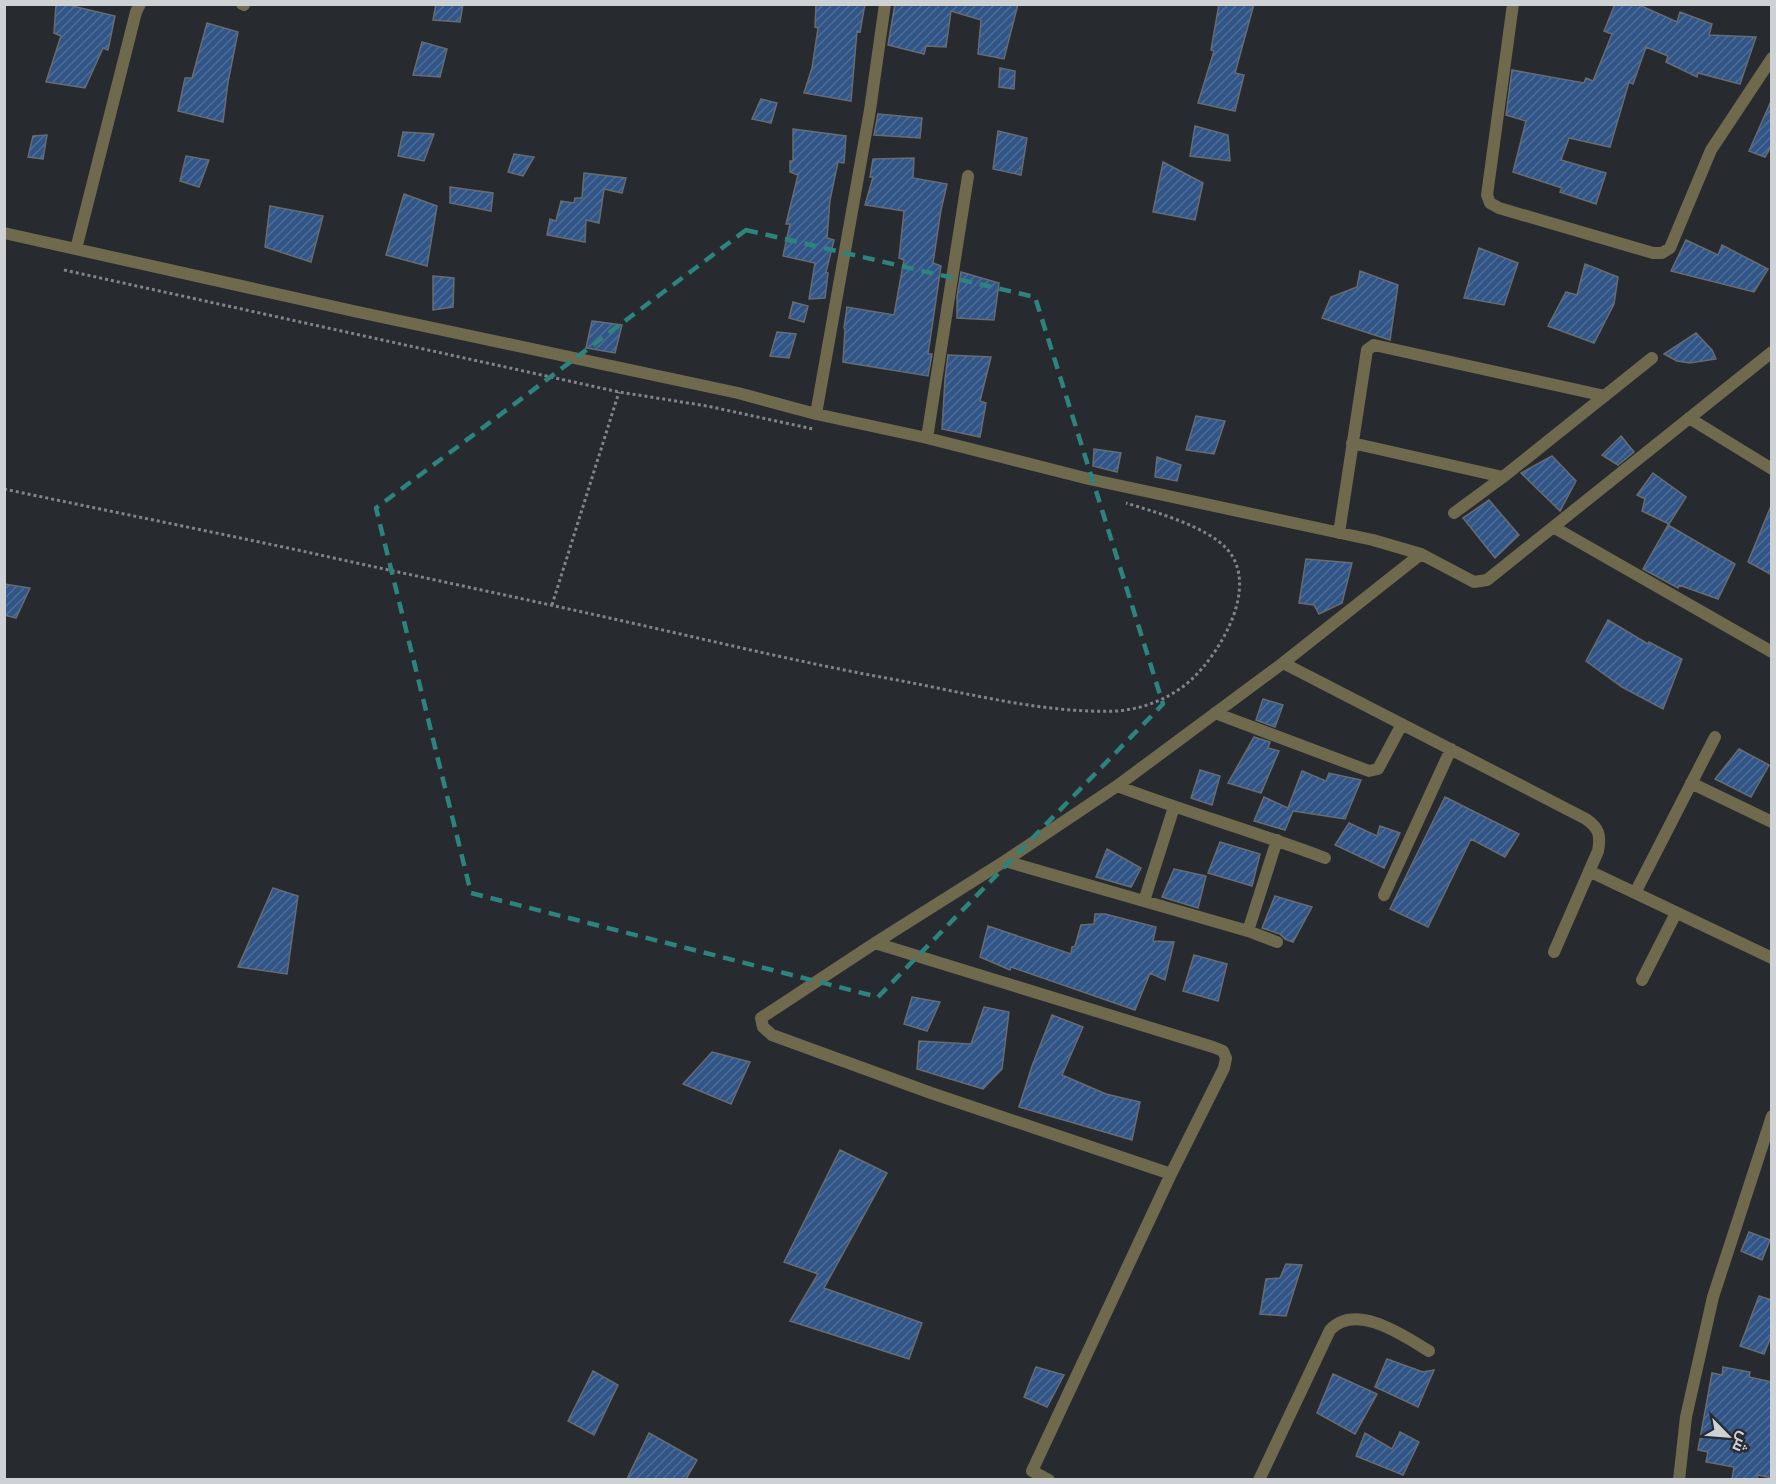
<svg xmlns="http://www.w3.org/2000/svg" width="1776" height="1484" font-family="'Golos Text',Cairo,sans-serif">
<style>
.building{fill:url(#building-hatch);stroke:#676c72;stroke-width:1.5}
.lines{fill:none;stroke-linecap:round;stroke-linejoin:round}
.path{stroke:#818488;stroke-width:3;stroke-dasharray:3 3;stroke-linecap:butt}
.street{stroke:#6f694d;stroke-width:12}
.marked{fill:none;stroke:#2c847d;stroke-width:4.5;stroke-dasharray:12 8;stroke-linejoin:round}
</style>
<defs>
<pattern id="building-hatch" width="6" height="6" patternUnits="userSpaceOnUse" patternTransform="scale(1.5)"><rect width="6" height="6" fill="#315587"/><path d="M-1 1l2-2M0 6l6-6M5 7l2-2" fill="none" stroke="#4e6d97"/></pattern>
</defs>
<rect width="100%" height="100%" fill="#272b30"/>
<path class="building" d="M 56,4 L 64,4 L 115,16 L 108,50 L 103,48 L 85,88 L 46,82 L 61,36 L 54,33 Z
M 436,4 L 463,4 L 460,22 L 433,20 Z
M 816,4 L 865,4 L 860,32 L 857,31 L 851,101 L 804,93 L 812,68 L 818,28 L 815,27 Z
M 895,4 L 1018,4 L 1004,59 L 978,54 L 981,20 L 951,11 L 946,47 L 926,46 L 924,54 L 888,45 Z
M 1219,4 L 1254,4 L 1235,73 L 1244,75 L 1235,111 L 1198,103 L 1214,51 L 1211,50 Z
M 1615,4 L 1637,4 L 1677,22 L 1680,12 L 1712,24 L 1709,35 L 1756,37 L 1740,84 L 1698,73 L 1697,77 L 1666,62 L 1668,56 L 1646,47 L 1633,84 L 1629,82 L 1610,147 L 1569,138 L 1561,160 L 1606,173 L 1596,204 L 1560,192 L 1562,188 L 1513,172 L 1526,121 L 1506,115 L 1512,70 L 1584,83 L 1586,78 L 1593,81 L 1612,34 L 1604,31 Z
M 207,23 L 238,32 L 228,82 L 223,122 L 178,111 L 185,78 L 192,78 Z
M 422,42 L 447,49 L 440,77 L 413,75 Z
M 1000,68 L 1015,71 L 1014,89 L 999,87 Z
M 761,99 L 777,103 L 771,123 L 752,119 Z
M 1772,99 L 1772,145 L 1765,157 L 1749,151 Z
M 878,114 L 922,118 L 920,138 L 874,135 Z
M 1195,126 L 1228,135 L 1230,161 L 1190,156 Z
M 793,129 L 846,136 L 844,163 L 838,162 L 830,200 L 827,238 L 834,240 L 826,272 L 828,273 L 825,298 L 809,299 L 815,263 L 783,256 L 790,224 L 786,224 L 798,175 L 790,172 L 790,161 L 793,161 Z
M 998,131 L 1027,138 L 1021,175 L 993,169 Z
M 403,132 L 434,134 L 424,161 L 398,156 Z
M 47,135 L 43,159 L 28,157 L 33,136 Z
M 514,154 L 534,157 L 523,176 L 508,172 Z
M 186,156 L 209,160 L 199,187 L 180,181 Z
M 914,158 L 913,178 L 947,184 L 941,210 L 933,263 L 941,266 L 928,354 L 932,354 L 928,376 L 843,362 L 845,329 L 844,328 L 847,307 L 894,315 L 904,260 L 899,258 L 904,211 L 865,205 L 873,177 L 870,177 L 873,159 Z
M 1163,162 L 1203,183 L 1195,220 L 1153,212 Z
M 584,173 L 626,178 L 622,193 L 604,189 L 599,223 L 586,220 L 585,242 L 547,235 L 550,219 L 556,221 L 561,201 L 574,203 L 575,198 L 582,198 Z
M 450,187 L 493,193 L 491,211 L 450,203 Z
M 404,194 L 437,206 L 427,266 L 386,255 Z
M 270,206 L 323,216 L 311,262 L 265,247 Z
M 1686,240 L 1718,255 L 1722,245 L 1768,269 L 1754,292 L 1671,271 Z
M 1479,248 L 1518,263 L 1504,305 L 1464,298 Z
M 1585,264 L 1618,277 L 1614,304 L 1594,343 L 1548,326 L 1566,292 L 1577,295 Z
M 1360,271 L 1398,285 L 1390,340 L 1322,318 L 1331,297 L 1357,287 Z
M 961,272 L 999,283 L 994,320 L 957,318 L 957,297 Z
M 433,276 L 454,278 L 453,307 L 433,310 Z
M 793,302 L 808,306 L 804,322 L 789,318 Z
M 592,321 L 622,325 L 615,353 L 586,348 Z
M 777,332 L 796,334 L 789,358 L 770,356 Z
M 1696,333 L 1712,350 L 1716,359 L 1690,363 L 1677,361 L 1664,354 Z
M 948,355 L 991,357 L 980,401 L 986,403 L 980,437 L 942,429 L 945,379 Z
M 1196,416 L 1225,421 L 1214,454 L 1186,450 Z
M 1621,436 L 1634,452 L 1618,465 L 1602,455 Z
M 1094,449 L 1121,453 L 1117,472 L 1093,466 Z
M 1552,456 L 1576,481 L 1560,511 L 1521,473 Z
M 1157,457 L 1181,465 L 1177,481 L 1155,477 Z
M 1653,473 L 1686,497 L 1669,524 L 1642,511 L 1645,499 L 1637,495 Z
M 1489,500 L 1519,535 L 1495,558 L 1463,518 Z
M 1771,506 L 1772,506 L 1772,575 L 1748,562 Z
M 1668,525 L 1735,564 L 1718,599 L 1679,585 L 1678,588 L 1643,569 Z
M 1306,559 L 1352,563 L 1342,603 L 1319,614 L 1314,605 L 1299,603 Z
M 4,584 L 30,588 L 16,618 L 4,615 Z
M 1608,620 L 1648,644 L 1649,642 L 1682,659 L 1663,709 L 1622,687 L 1586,661 Z
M 1263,699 L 1283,705 L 1275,727 L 1256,720 Z
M 1254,737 L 1270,742 L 1268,748 L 1279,751 L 1261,793 L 1228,783 Z
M 1739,749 L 1769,765 L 1751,797 L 1715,779 Z
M 1200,770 L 1220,776 L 1212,805 L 1191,798 Z
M 1302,771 L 1326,781 L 1329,773 L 1361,780 L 1345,819 L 1293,811 L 1285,830 L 1254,821 L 1264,797 L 1288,808 Z
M 1445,797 L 1519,834 L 1505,857 L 1471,839 L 1428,927 L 1390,909 Z
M 1349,823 L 1377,836 L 1380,826 L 1400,833 L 1384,868 L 1335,845 Z
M 1220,842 L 1260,854 L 1252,886 L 1208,873 Z
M 1107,849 L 1141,868 L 1131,887 L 1096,877 Z
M 1174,869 L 1206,876 L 1198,908 L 1162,897 Z
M 273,888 L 298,896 L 287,974 L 238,967 Z
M 1275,896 L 1312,907 L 1293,942 L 1285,939 L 1280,934 L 1262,928 Z
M 1095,914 L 1105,914 L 1156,927 L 1153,941 L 1174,942 L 1165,980 L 1150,973 L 1135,1010 L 1011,967 L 1010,970 L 980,957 L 988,926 L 1071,954 L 1072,947 L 1075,946 L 1081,925 L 1094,924 Z
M 1194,955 L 1227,964 L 1218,1001 L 1183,991 Z
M 912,997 L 940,1002 L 927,1031 L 904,1024 Z
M 984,1007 L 1009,1012 L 1002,1069 L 983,1089 L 917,1069 L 919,1041 L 971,1044 Z
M 1052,1015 L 1083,1027 L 1062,1075 L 1106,1094 L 1140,1102 L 1132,1140 L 1019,1107 L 1032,1066 Z
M 712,1052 L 750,1062 L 731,1104 L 683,1084 Z
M 840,1150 L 887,1173 L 824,1288 L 922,1323 L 909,1359 L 790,1321 L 818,1274 L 784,1262 Z
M 1749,1232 L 1770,1240 L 1762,1260 L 1741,1251 Z
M 1286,1264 L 1302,1265 L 1286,1316 L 1260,1314 L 1266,1279 L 1280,1278 Z
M 1759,1296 L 1772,1300 L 1772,1334 L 1764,1354 L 1740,1346 Z
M 1387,1359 L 1423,1372 L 1434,1370 L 1418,1407 L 1375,1387 Z
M 1036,1367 L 1064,1375 L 1047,1407 L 1024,1397 Z
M 1723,1367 L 1750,1372 L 1749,1377 L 1772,1382 L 1772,1478 L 1758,1475 L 1757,1479 L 1732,1479 L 1734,1467 L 1706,1462 L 1708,1452 L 1698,1450 L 1712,1373 L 1722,1375 Z
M 593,1371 L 618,1385 L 594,1435 L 568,1421 Z
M 1333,1374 L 1377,1394 L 1355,1434 L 1317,1413 Z
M 1400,1432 L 1419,1442 L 1403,1475 L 1356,1456 L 1365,1433 L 1392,1449 Z
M 649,1433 L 697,1460 L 686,1479 L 627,1479 Z"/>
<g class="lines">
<path class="path" d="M 64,270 L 619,392 L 707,406 L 813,429
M 4,489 C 104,510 203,530 302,551 C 406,574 511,596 614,619 C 708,640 802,663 897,680 C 967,693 1046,714 1117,711 C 1144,709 1171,698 1191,680 C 1221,652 1260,586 1227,549 C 1206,526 1155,512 1126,503
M 552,605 L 619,392"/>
<path class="street" d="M 242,4 L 244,5
M 1513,4 L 1487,195 L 1490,203 L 1499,208 L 1653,253 L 1662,253 L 1670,248 L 1711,150 L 1772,58
M 4,233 L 358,312 L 738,393 L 816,414 L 927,438 L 1089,479 L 1373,540 L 1421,554 L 1474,582 L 1487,580 L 1772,352
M 76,249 L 136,12 L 140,4
M 816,414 L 870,110 L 885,4
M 1689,418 L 1772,469
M 927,438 L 968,176
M 1352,443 L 1503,477
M 1454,513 L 1503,477 L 1652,358
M 1555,528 L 1772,652
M 1339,533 L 1367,350 L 1374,345 L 1605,396
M 1283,663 L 1586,819 C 1599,828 1601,835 1598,851 L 1554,952
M 1215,713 L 1369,771 L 1378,769 L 1402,724
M 1691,783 L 1772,822
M 1117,786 C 1186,812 1256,832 1325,858
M 1005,861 L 1248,931 L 1277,942
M 1589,871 L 1772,958
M 1635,893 L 1715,737
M 1384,895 L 1451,749
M 1144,901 L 1174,807
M 1248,931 L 1277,840
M 875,943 L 1213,1047 L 1223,1051 L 1226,1058 L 1224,1068 L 1171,1174 L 1032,1471 L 1049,1480
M 1642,980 L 1676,913
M 1171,1174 L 931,1093 L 772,1035 L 763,1027 L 761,1018 L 875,943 L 1005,861 L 1117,786 L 1283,663 L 1421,554
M 1259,1480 L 1330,1330 C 1356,1302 1404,1336 1429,1351
M 1679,1480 L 1686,1417 L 1713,1297 L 1772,1116"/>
</g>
<path class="marked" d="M 746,230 L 1035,297 L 1163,704 L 878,997 L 471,893 L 376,508 Z"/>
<rect width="1776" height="1484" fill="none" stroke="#cfd2d5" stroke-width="12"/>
<g transform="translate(1728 1436) rotate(115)" stroke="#272b30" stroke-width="4.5" paint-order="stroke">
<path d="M0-4.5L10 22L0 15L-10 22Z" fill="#cfd2d5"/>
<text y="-9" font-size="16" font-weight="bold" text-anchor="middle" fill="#cfd2d5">ش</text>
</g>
</svg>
